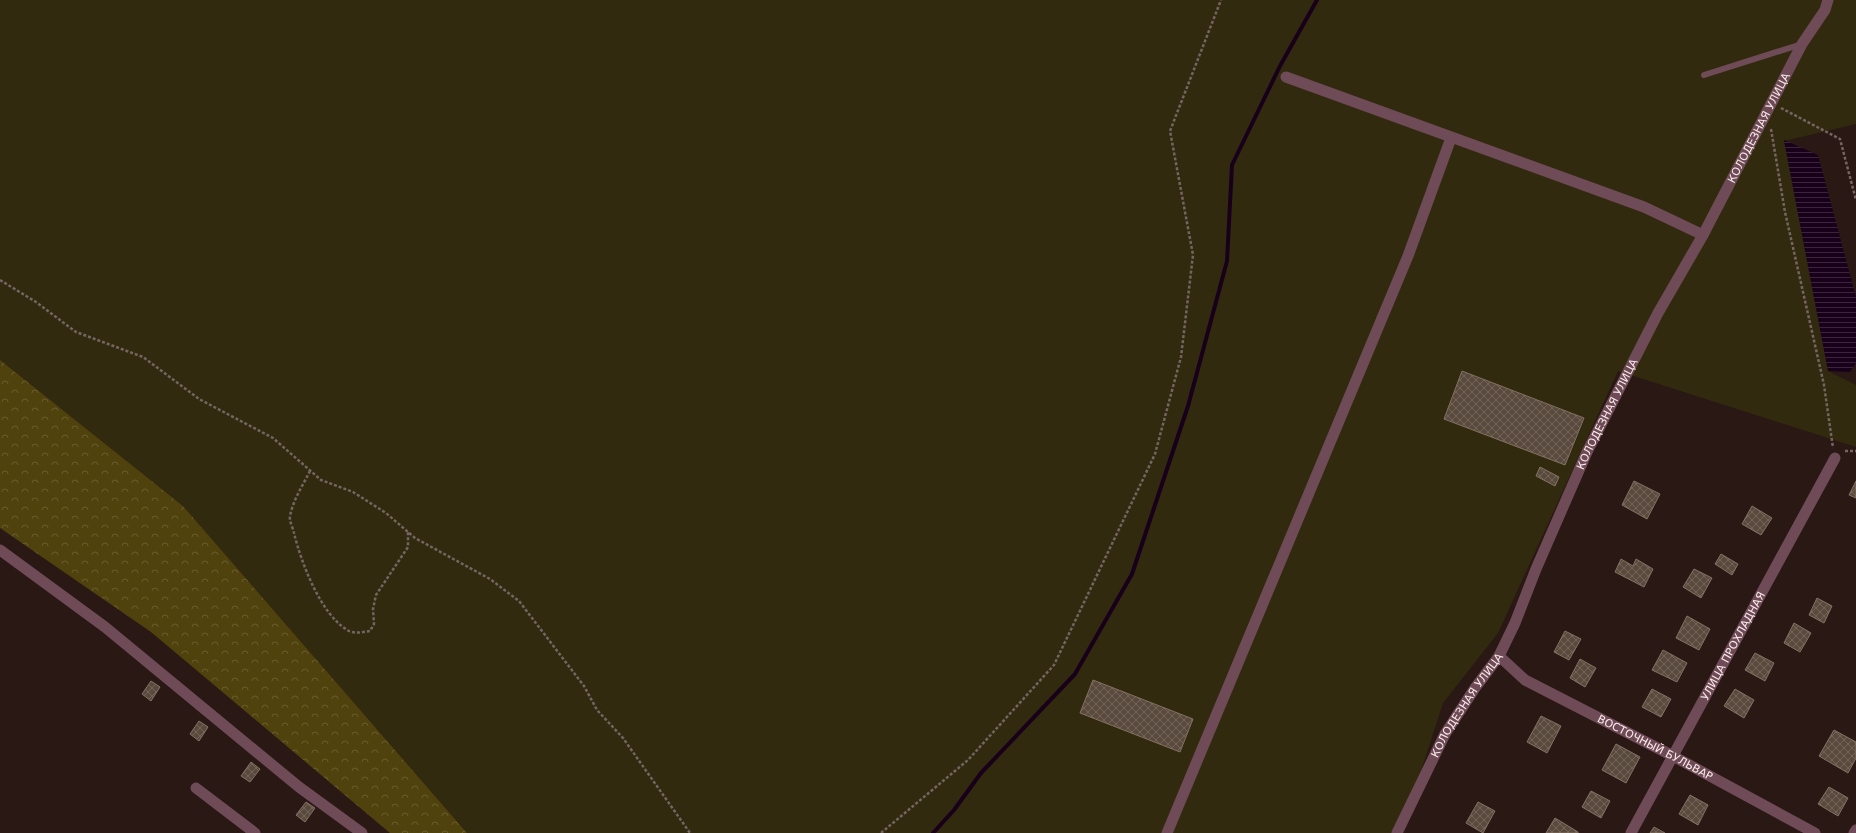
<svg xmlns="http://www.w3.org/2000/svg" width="1856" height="833" font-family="'DejaVu Sans',sans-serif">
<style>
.green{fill:#322a0e}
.forest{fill:url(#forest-crowns)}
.water{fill:url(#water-rules)}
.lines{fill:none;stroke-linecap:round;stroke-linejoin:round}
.stream{stroke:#18001b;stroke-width:4}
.building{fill:url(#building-cross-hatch);stroke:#837163}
.path{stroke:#756562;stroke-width:2.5;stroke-dasharray:3 2;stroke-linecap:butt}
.service{stroke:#6f4b58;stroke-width:6}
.minor{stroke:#6f4b58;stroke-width:11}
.labels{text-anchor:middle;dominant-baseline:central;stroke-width:4;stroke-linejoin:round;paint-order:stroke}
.street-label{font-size:11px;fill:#f9ecea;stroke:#200f0d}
</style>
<defs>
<pattern id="forest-crowns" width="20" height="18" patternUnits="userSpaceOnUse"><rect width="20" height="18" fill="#4f420d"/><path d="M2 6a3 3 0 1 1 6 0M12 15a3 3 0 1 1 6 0" fill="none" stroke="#695d30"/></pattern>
<pattern id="water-rules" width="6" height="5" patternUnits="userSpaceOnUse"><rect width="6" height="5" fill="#18001b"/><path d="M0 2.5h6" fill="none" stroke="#3a253c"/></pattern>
<pattern id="building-cross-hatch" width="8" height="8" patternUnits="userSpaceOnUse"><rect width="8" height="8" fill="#5a4a3d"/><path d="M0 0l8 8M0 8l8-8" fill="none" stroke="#726459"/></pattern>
</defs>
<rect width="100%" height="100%" fill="#2a1815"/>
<path class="green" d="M 0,0 L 1856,0 L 1856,124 L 1784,141 L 1828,371 L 1856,385 L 1856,447 L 1618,371 L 1498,633 L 1443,703 L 1401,833 L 467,833 L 183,506 L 0,360 Z"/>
<path class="forest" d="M 0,360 L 183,506 L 467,833 L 390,833 L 151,632 L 0,528 Z"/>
<path class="water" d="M 1784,140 L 1818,155 L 1856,297 L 1856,363 L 1850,372 L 1828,371 Z"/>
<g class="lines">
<path class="stream" d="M 933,833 L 954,810 L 981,773 L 1075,674 L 1132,574 L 1188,406 L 1227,261 L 1232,165 L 1280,66 L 1317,0"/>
</g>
<path class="building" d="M 1462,371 L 1584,418 L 1565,465 L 1444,419 Z
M 1540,467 L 1559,477 L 1555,486 L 1536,476 Z
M 1634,481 L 1660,494 L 1647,519 L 1622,505 Z
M 1856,481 L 1856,498 L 1849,495 Z
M 1752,506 L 1772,518 L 1761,535 L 1742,524 Z
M 1721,554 L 1738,564 L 1732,575 L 1715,564 Z
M 1621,559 L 1633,566 L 1636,559 L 1653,569 L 1644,587 L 1615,572 Z
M 1694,569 L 1712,578 L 1701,598 L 1683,587 Z
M 1817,598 L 1832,606 L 1824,623 L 1809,615 Z
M 1687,616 L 1710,629 L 1699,650 L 1676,638 Z
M 1794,623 L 1811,633 L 1800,652 L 1784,643 Z
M 1565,631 L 1581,639 L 1569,660 L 1554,652 Z
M 1663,650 L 1687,663 L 1677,682 L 1652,670 Z
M 1755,653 L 1774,663 L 1765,681 L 1745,670 Z
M 1580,659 L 1596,668 L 1585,687 L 1570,678 Z
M 1093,680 L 1193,719 L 1180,752 L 1080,713 Z
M 151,681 L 160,687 L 151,701 L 142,694 Z
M 1652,689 L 1671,699 L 1661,717 L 1642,707 Z
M 1735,689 L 1754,700 L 1744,718 L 1724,706 Z
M 1541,716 L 1561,726 L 1547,753 L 1527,742 Z
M 199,721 L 208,727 L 199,741 L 190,734 Z
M 1834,730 L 1856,742 L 1856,758 L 1848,773 L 1819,756 Z
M 1616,744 L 1640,757 L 1626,783 L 1602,770 Z
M 251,762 L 260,769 L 250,782 L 241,776 Z
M 1829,787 L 1848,798 L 1838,816 L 1818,804 Z
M 1591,791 L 1610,801 L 1601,818 L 1582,807 Z
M 1690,795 L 1708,805 L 1698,825 L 1679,814 Z
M 306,802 L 315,808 L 305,822 L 296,815 Z
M 1478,802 L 1495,811 L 1483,833 L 1466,823 Z
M 1555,818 L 1578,832 L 1578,833 L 1546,833 Z
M 1654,827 L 1665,833 L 1650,833 Z"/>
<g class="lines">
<path class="path" d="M 1781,108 L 1840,139 L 1856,200
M 1771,129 L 1785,212 L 1824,385 L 1833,448
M 0,280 L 36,302 L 76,332 L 143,357 L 199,399 L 273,438 L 321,480 L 353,492 L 386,513 L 415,538 L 490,579 L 519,601 L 584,686 L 597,710 L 623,738 L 690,833
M 1845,451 L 1856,451
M 310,471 C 303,485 293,500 290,516 C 289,521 293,528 294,533 C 301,562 321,616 349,631 C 355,634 363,632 370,631 L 374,624 L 373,609 L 376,595 L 408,547 L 408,532
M 881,833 L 968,760 L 1054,665 L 1155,454 L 1181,357 L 1193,255 L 1170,131 L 1221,0"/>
<path class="service" d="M 1704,75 L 1802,44"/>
<g class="minor">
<path d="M 1286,77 L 1644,207 L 1703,235"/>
<path d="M 0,550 L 105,627 L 299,787 L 362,833"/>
<path id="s1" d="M 1499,656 L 1525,680 L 1673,756 L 1815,833"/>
<path d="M 196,788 L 255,833"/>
<path d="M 1167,833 L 1408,256 L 1451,138"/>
<path id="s2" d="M 1397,833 L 1445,734 L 1475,688 L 1499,656 L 1515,623 L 1536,569 L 1587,452 L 1658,313 L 1703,235 L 1802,44 L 1825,10 L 1828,0"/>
<path id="s3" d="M 1631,833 L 1835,458"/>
<path d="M 1854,833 L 1856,830"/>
</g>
</g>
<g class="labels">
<g class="street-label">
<text stroke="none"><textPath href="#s2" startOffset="794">КОЛОДЕЗНАЯ УЛИЦА</textPath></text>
<text stroke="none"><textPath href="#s2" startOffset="470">КОЛОДЕЗНАЯ УЛИЦА</textPath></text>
<text stroke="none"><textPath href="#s3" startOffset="213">УЛИЦА ПРОХЛАДНАЯ</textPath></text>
<text stroke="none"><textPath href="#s2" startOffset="146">КОЛОДЕЗНАЯ УЛИЦА</textPath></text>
<text stroke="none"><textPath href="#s1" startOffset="182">ВОСТОЧНЫЙ БУЛЬВАР</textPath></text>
</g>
</g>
</svg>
